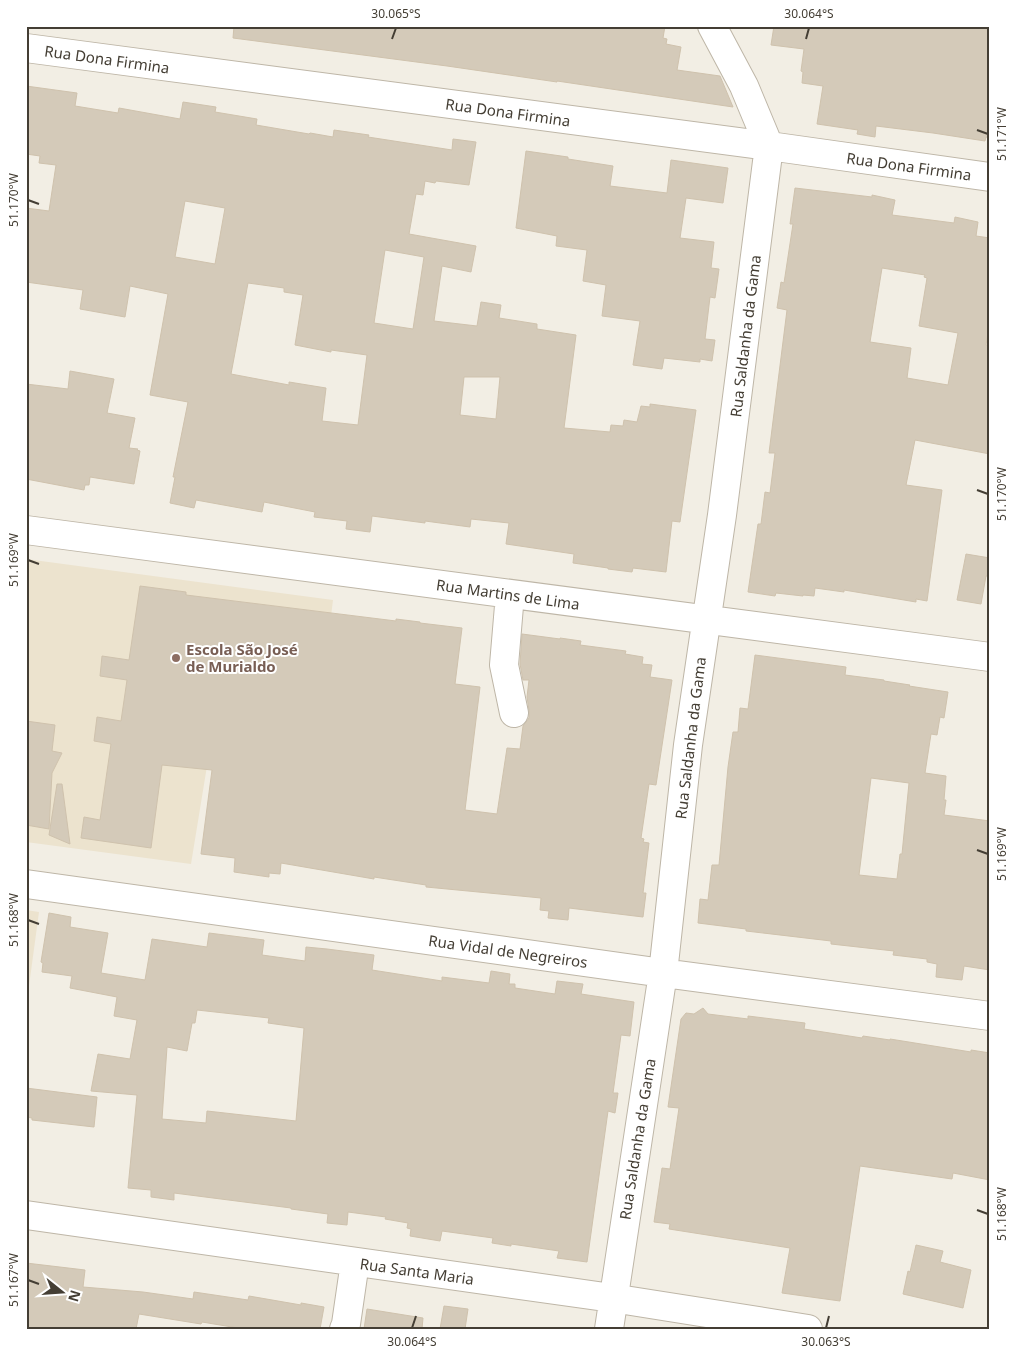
<svg xmlns="http://www.w3.org/2000/svg" width="1016" height="1355" font-family="'Noto Sans',sans-serif">
<style>
.education{fill:#ece3ce}
.building{fill:#d4cab9;stroke:#cfc2ad;fill-rule:evenodd}
.lines{fill:none;stroke-linecap:round;stroke-linejoin:round}
.minor-casing{stroke:#beb6a7;stroke-width:30}
.minor{stroke:#fff;stroke-width:28}
.ticks{fill:none;stroke:#443e34;stroke-width:2}
.education-dot{fill:#8d6e63;stroke:#fff;stroke-width:2}
.labels{text-anchor:middle;dominant-baseline:central;stroke-width:4;stroke-linejoin:round;paint-order:stroke}
.street-label{font-size:15px;fill:#443e34;stroke:#fff}
.education-label{font-size:15px;font-weight:bold;fill:#785e54;stroke:#fff;text-anchor:start}
.neatline{fill:none;stroke:#443e34;stroke-width:2}
.ticks-label{font-size:12px;text-anchor:middle;fill:#443e34}
</style>
<rect width="100%" height="100%" fill="#f2eee4"/>
<path class="education" d="M 26,559 L 333,600 L 317,729 L 215,717 L 191,864 L 26,842 Z
M 26,910 L 39,912 L 26,1008 Z"/>
<path class="building" d="M 234,26 L 665,26 L 663,38 L 667,39 L 666,44 L 681,47 L 677,70 L 720,76 L 733,107 L 557,81 L 557,82 L 447,66 L 233,38 Z
M 774,26 L 990,26 L 990,138 L 986,137 L 985,141 L 933,133 L 876,126 L 875,137 L 857,134 L 858,130 L 817,124 L 823,86 L 802,83 L 803,72 L 801,71 L 804,49 L 771,45 Z
M 26,86 L 77,93 L 75,106 L 118,113 L 119,108 L 180,119 L 183,102 L 216,107 L 215,112 L 257,119 L 256,125 L 309,134 L 310,133 L 333,137 L 334,130 L 369,135 L 368,137 L 452,150 L 453,139 L 476,142 L 469,185 L 436,181 L 435,183 L 425,181 L 423,195 L 416,194 L 409,234 L 476,246 L 471,272 L 442,266 L 434,321 L 477,326 L 481,302 L 501,305 L 499,318 L 537,324 L 537,329 L 576,335 L 564,428 L 610,432 L 611,425 L 623,426 L 624,420 L 637,422 L 641,406 L 650,407 L 650,404 L 696,410 L 680,522 L 672,521 L 666,572 L 633,568 L 632,572 L 608,569 L 608,568 L 573,563 L 574,554 L 506,544 L 509,523 L 471,519 L 470,527 L 425,521 L 425,523 L 372,516 L 370,532 L 346,529 L 347,521 L 314,517 L 315,512 L 264,502 L 262,512 L 196,500 L 194,508 L 170,503 L 175,477 L 173,477 L 188,402 L 150,395 L 168,294 L 130,286 L 125,317 L 80,309 L 83,290 L 26,282 L 26,208 L 49,211 L 56,165 L 39,163 L 40,156 L 26,154 ZM 185,201 L 225,208 L 215,264 L 175,257 ZM 385,250 L 424,257 L 413,329 L 374,323 ZM 248,283 L 284,288 L 284,292 L 303,295 L 295,345 L 331,352 L 331,350 L 367,355 L 358,425 L 322,421 L 326,388 L 289,382 L 289,385 L 231,374 ZM 464,377 L 500,377 L 496,419 L 460,415 Z
M 526,151 L 568,157 L 568,159 L 613,166 L 610,186 L 667,193 L 671,160 L 728,168 L 723,203 L 686,198 L 680,238 L 714,242 L 711,268 L 719,269 L 715,298 L 710,297 L 705,339 L 715,340 L 712,361 L 700,359 L 700,362 L 664,358 L 662,369 L 633,365 L 640,321 L 602,316 L 606,285 L 583,281 L 587,250 L 556,246 L 557,236 L 516,228 Z
M 795,188 L 872,197 L 872,195 L 895,200 L 892,215 L 954,223 L 955,217 L 978,222 L 976,236 L 990,238 L 990,322 L 986,345 L 990,346 L 990,454 L 915,440 L 906,485 L 942,490 L 927,601 L 916,599 L 916,602 L 844,590 L 844,592 L 815,588 L 814,596 L 803,595 L 803,596 L 776,593 L 775,596 L 748,592 L 758,524 L 761,524 L 765,492 L 770,493 L 775,453 L 769,453 L 787,310 L 777,308 L 781,282 L 784,283 L 793,224 L 790,224 ZM 882,268 L 925,275 L 924,277 L 927,278 L 919,326 L 958,333 L 948,385 L 907,378 L 911,348 L 870,342 Z
M 70,371 L 114,379 L 107,413 L 135,418 L 129,448 L 138,449 L 137,450 L 140,451 L 134,484 L 90,477 L 89,485 L 85,485 L 84,490 L 26,479 L 26,384 L 68,389 Z
M 966,554 L 990,558 L 990,576 L 986,576 L 981,604 L 957,600 Z
M 140,586 L 186,592 L 186,595 L 396,621 L 396,619 L 420,622 L 420,623 L 462,628 L 455,684 L 480,687 L 465,810 L 497,814 L 507,748 L 520,749 L 523,726 L 529,718 L 529,710 L 527,697 L 529,680 L 523,680 L 520,664 L 522,634 L 560,639 L 560,638 L 581,641 L 580,645 L 626,651 L 625,654 L 643,657 L 642,664 L 652,665 L 650,677 L 672,680 L 656,785 L 649,784 L 641,838 L 644,839 L 643,842 L 649,843 L 643,893 L 646,893 L 643,917 L 569,908 L 568,920 L 548,918 L 549,911 L 540,910 L 541,898 L 426,887 L 426,885 L 374,877 L 374,879 L 281,863 L 280,874 L 269,873 L 269,877 L 234,872 L 235,858 L 201,854 L 212,770 L 162,765 L 151,848 L 81,838 L 84,817 L 100,820 L 111,744 L 94,741 L 97,717 L 121,721 L 127,680 L 100,676 L 102,656 L 129,660 Z
M 755,655 L 846,667 L 845,675 L 884,680 L 884,681 L 910,685 L 909,686 L 948,692 L 944,718 L 940,717 L 937,735 L 931,734 L 925,773 L 946,776 L 944,800 L 946,800 L 944,815 L 990,821 L 990,970 L 964,966 L 962,980 L 936,977 L 937,964 L 927,962 L 927,959 L 893,955 L 894,951 L 831,944 L 831,941 L 746,931 L 746,929 L 698,923 L 700,899 L 708,900 L 712,865 L 719,865 L 728,767 L 733,732 L 738,732 L 740,708 L 748,709 ZM 871,778 L 909,783 L 902,854 L 900,854 L 897,879 L 859,875 Z
M 26,721 L 55,725 L 52,751 L 62,753 L 52,773 L 49,829 L 26,825 Z
M 57,784 L 62,784 L 70,844 L 49,835 Z
M 49,913 L 71,917 L 70,927 L 108,933 L 101,973 L 145,980 L 152,939 L 207,947 L 209,933 L 264,940 L 262,955 L 305,961 L 306,947 L 327,949 L 374,955 L 372,970 L 442,981 L 442,977 L 489,983 L 491,971 L 510,974 L 509,984 L 515,984 L 515,988 L 555,994 L 557,981 L 583,984 L 581,994 L 634,1002 L 630,1036 L 621,1035 L 613,1093 L 618,1093 L 615,1113 L 608,1111 L 587,1262 L 557,1258 L 559,1251 L 511,1244 L 511,1246 L 492,1243 L 493,1238 L 442,1231 L 440,1241 L 410,1236 L 411,1229 L 407,1228 L 408,1223 L 385,1219 L 386,1217 L 348,1212 L 347,1225 L 327,1223 L 328,1214 L 291,1209 L 291,1208 L 174,1193 L 174,1200 L 151,1197 L 151,1190 L 128,1188 L 137,1095 L 91,1091 L 98,1054 L 130,1059 L 137,1020 L 114,1016 L 117,997 L 70,988 L 72,976 L 42,972 L 43,963 L 41,962 ZM 197,1010 L 269,1018 L 268,1023 L 304,1028 L 296,1121 L 207,1111 L 206,1123 L 162,1119 L 167,1047 L 187,1051 L 192,1023 L 195,1023 Z
M 703,1008 L 708,1014 L 748,1019 L 748,1016 L 805,1023 L 804,1029 L 862,1038 L 863,1036 L 890,1040 L 890,1039 L 971,1052 L 971,1050 L 990,1053 L 990,1180 L 953,1173 L 952,1179 L 860,1166 L 840,1301 L 782,1293 L 790,1248 L 669,1229 L 670,1224 L 654,1222 L 662,1168 L 670,1169 L 679,1108 L 668,1107 L 681,1019 L 686,1013 L 694,1014 Z
M 26,1088 L 97,1097 L 94,1127 L 32,1120 L 32,1118 L 26,1117 Z
M 916,1245 L 943,1251 L 940,1262 L 971,1270 L 963,1308 L 903,1294 L 908,1271 L 910,1272 Z
M 26,1263 L 85,1270 L 83,1287 L 143,1292 L 193,1299 L 194,1292 L 248,1300 L 249,1296 L 301,1305 L 301,1303 L 324,1307 L 320,1329 L 244,1329 L 202,1322 L 201,1324 L 139,1314 L 136,1329 L 26,1329 Z
M 444,1306 L 468,1309 L 465,1329 L 440,1329 Z
M 367,1309 L 423,1318 L 422,1329 L 364,1329 Z"/>
<g class="lines">
<g class="minor-casing">
<path id="minor" d="M 26,48 L 769,146 L 990,177
M 26,530 L 990,657
M 510,594 L 504,665 L 514,713
M 26,884 L 663,973 L 990,1016
M 26,1215 L 612,1298 L 808,1329
M 344,1329 L 346,1324 L 355,1262
M 609,1329 L 663,973 L 688,745 L 722,515 L 769,146 L 744,86 L 712,26"/>
</g>
<use href="#minor" class="minor"/>
</g>
<path class="ticks" d="M 392,39 L 396,28M 806,39 L 809,28M 977,130 L 988,134M 28,200 L 39,204M 977,490 L 988,494M 28,560 L 39,564M 977,850 L 988,854M 28,920 L 39,924M 977,1210 L 988,1214M 28,1280 L 39,1284M 412,1328 L 416,1316M 826,1328 L 829,1316"/>
<circle class="education-dot" cx="176" cy="658" r="5"/>
<g class="labels">
<g class="street-label">
<text transform="translate(107 59) rotate(8)">Rua Dona Firmina</text>
<text transform="translate(508 112) rotate(8)">Rua Dona Firmina</text>
<text transform="translate(909 166) rotate(8)">Rua Dona Firmina</text>
<text transform="translate(745 336) rotate(-83)">Rua Saldanha da Gama</text>
<text transform="translate(508 594) rotate(8)">Rua Martins de Lima</text>
<text transform="translate(690 738) rotate(-83)">Rua Saldanha da Gama</text>
<text transform="translate(508 951) rotate(8)">Rua Vidal de Negreiros</text>
<text transform="translate(637 1139) rotate(-81)">Rua Saldanha da Gama</text>
<text transform="translate(417 1271) rotate(8)">Rua Santa Maria</text>
</g>
<g class="education-label">
<text x="186" y="649">Escola São José<tspan x="186" dy="17">de Murialdo</tspan></text>
</g>
</g>
<rect width="1016" height="1355" fill="none" stroke="#ffffff" stroke-width="55"/>
<g transform="translate(62 1292) rotate(107)" stroke="#ffffff" stroke-width="4" paint-order="stroke">
<path d="M0-4L9 19L0 12L-9 19Z" fill="#443e34"/>
<text y="-8" font-size="14" font-weight="bold" text-anchor="middle" fill="#443e34">N</text>
</g>
<rect x="28" y="28" width="960" height="1300" class="neatline"/>
<g class="ticks-label">
<text x="396" y="18">30.065°S</text>
<text x="809" y="18">30.064°S</text>
<text transform="translate(1002 134) rotate(-90)" y="4">51.171°W</text>
<text transform="translate(14 200) rotate(-90)" y="4">51.170°W</text>
<text transform="translate(1002 494) rotate(-90)" y="4">51.170°W</text>
<text transform="translate(14 560) rotate(-90)" y="4">51.169°W</text>
<text transform="translate(1002 854) rotate(-90)" y="4">51.169°W</text>
<text transform="translate(14 920) rotate(-90)" y="4">51.168°W</text>
<text transform="translate(1002 1214) rotate(-90)" y="4">51.168°W</text>
<text transform="translate(14 1280) rotate(-90)" y="4">51.167°W</text>
<text x="412" y="1346">30.064°S</text>
<text x="826" y="1346">30.063°S</text>
</g>
</svg>
